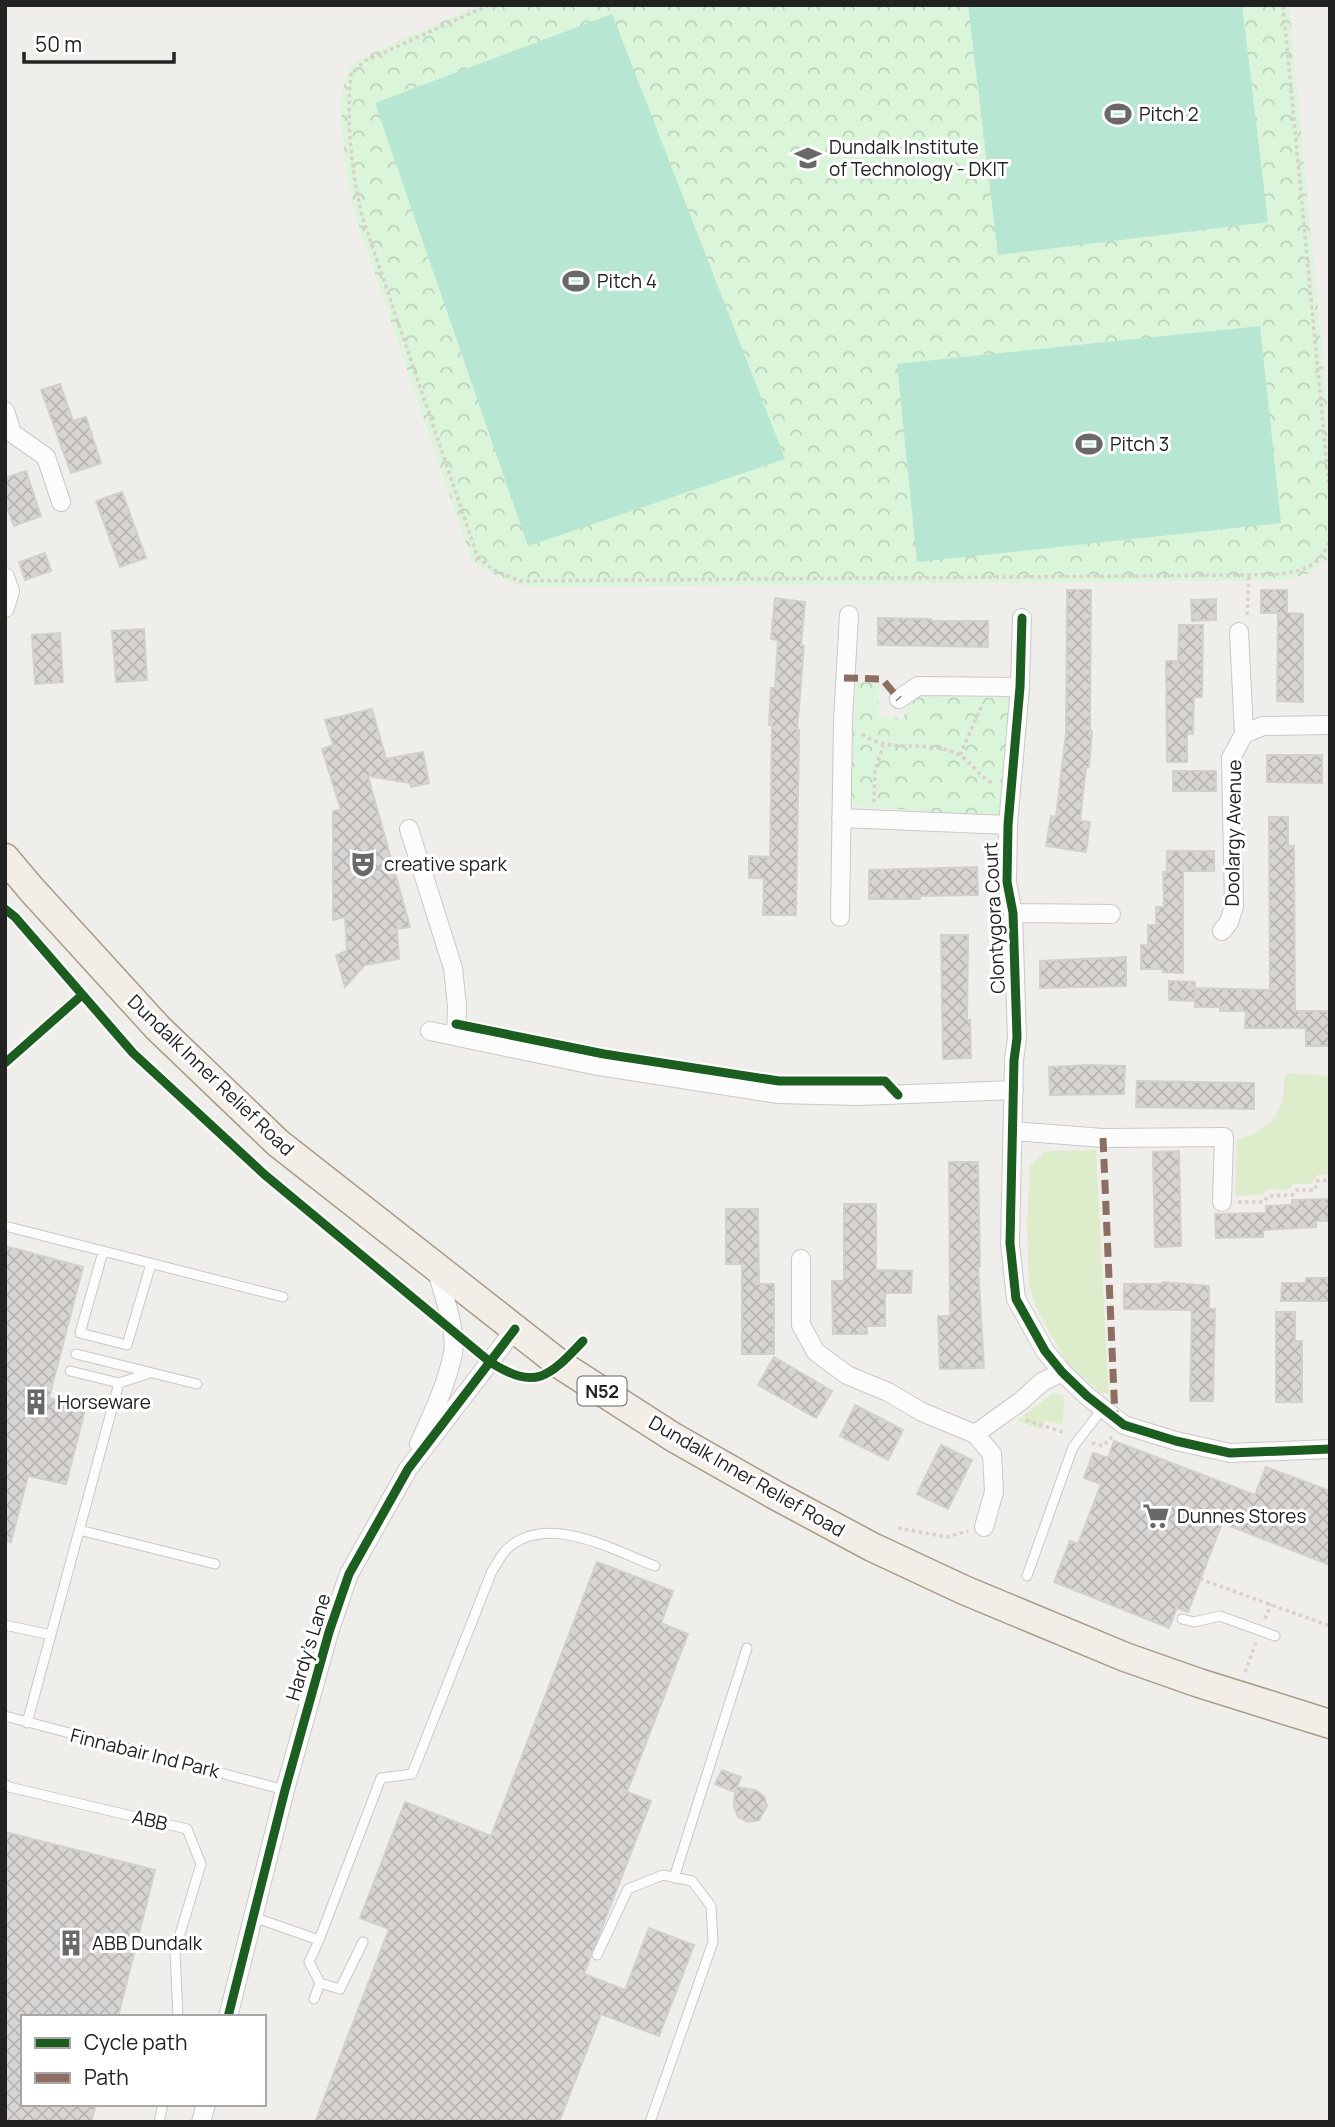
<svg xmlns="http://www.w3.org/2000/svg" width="1335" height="2127" font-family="Manrope,sans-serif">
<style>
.grass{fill:#ddeccb}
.park{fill:url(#park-crowns)}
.pitch{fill:#b7e6d2}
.building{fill:url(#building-cross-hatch);stroke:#d3d0cc;stroke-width:2}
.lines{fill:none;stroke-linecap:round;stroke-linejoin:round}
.lane-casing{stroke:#c9c8c7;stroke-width:11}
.street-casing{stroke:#c9c8c7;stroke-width:20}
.primary-casing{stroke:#a79c86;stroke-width:31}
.path{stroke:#dccecd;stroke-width:3.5;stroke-dasharray:3.5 3.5;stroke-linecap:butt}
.lane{stroke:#fdfcfc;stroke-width:9}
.street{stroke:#fdfcfc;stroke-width:18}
.primary{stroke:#f3ede7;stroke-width:28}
.quiet{stroke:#8d6e63;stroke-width:7;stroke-dasharray:14 7;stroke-linecap:butt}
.cycleway-casing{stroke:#fff;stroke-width:13}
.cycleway{stroke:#1b5e20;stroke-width:9}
.labels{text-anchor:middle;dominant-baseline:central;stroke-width:6;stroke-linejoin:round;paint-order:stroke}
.shield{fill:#fff;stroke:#646464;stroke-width:2}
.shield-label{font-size:18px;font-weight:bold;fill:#222}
.poi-label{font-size:19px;fill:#222;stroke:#fff;text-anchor:start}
.street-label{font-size:19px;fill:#222;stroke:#fff}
</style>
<defs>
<pattern id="park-crowns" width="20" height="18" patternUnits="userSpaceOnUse" patternTransform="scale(1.75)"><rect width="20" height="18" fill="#daf5da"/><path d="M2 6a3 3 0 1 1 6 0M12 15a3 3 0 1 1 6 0" fill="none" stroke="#bbd2bb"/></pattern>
<pattern id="building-cross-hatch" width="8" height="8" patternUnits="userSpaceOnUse" patternTransform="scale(1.75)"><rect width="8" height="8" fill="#d7d4d2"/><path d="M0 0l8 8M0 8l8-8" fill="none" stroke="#b8b6b4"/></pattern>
</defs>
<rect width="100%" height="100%" fill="#f0eeeb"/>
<path class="grass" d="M 1285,1073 L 1330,1076 L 1330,1175 L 1317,1175 L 1311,1184 L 1293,1184 L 1288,1190 L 1268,1189 L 1262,1195 L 1235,1196 L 1237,1139 C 1256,1137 1278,1120 1282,1101 C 1284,1092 1284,1082 1285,1073 Z
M 1096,1150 L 1108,1384 L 1109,1394 L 1101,1393 L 1066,1362 L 1037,1309 L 1029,1285 L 1027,1222 L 1030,1167 L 1046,1151 Z
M 1053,1393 L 1064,1396 L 1063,1424 L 1045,1421 L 1041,1429 L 1017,1421 Z"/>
<path class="park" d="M 478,5 L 1289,5 L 1330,437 L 1329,558 L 1310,573 L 1286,580 L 534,587 C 511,585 492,574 472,561 L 356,218 C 348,181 333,106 348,71 C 350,65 358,61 364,57 Z
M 857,682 L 879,683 L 878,717 L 903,718 L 913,697 L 923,696 L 1013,698 L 1006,816 L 851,806 L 850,769 Z"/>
<path class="pitch" d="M 968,5 L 1242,5 L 1268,222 L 998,255 Z
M 612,14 L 785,459 L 528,546 L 375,103 Z
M 1260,326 L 1281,523 L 917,562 L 897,364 Z"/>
<path class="building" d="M 60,384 L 73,421 L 86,417 L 101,463 L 71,473 L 41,390 Z
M 26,471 L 41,516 L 14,526 L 5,502 L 5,478 Z
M 122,492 L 146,558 L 120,567 L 96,501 Z
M 45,553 L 51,571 L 25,580 L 19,562 Z
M 1067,590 L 1091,590 L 1090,731 L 1092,731 L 1089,767 L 1086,767 L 1080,821 L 1090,822 L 1086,852 L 1046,846 L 1051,816 L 1056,817 L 1066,733 Z
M 1261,590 L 1287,590 L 1287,613 L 1303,614 L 1303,702 L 1277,701 L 1278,613 L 1261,613 Z
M 775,598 L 805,602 L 801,646 L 804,646 L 797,730 L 799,730 L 799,738 L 796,915 L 763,915 L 764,878 L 749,878 L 749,856 L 770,857 L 772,725 L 769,725 L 771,688 L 775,688 L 778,640 L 771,639 Z
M 1216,599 L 1216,620 L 1192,621 L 1191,600 Z
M 878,618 L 931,619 L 931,621 L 988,621 L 988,647 L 878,645 Z
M 1179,625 L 1203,625 L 1202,697 L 1194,697 L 1193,734 L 1187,734 L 1187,762 L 1167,762 L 1166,661 L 1178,661 Z
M 144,629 L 147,680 L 116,682 L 112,631 Z
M 60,633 L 63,682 L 35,684 L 32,635 Z
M 372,709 L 386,759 L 423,752 L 429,783 L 411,787 L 410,783 L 368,776 L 410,927 L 397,929 L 399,959 L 365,965 L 345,987 L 336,955 L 347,951 L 345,917 L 333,920 L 333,811 L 341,810 L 322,749 L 333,745 L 325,720 Z
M 1267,755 L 1322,755 L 1322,783 L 1267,782 Z
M 1173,771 L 1216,771 L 1216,791 L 1173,791 Z
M 1269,817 L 1288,817 L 1288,846 L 1294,846 L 1295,1011 L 1330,1011 L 1330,1046 L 1306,1046 L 1306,1028 L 1245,1028 L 1246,1011 L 1220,1011 L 1220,1007 L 1195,1007 L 1195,988 L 1270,990 Z
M 1167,851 L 1214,851 L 1214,871 L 1183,871 L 1183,973 L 1163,972 L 1163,969 L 1141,969 L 1141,945 L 1148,945 L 1148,925 L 1156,925 L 1156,907 L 1164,907 L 1163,872 L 1167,872 Z
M 977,867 L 978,895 L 920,896 L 920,899 L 869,899 L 869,870 Z
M 941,935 L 968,935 L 967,1020 L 970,1020 L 971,1058 L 943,1059 Z
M 1126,957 L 1126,986 L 1040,988 L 1040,961 Z
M 1169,981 L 1195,982 L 1195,1001 L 1169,1000 Z
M 1089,1065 L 1125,1066 L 1124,1094 L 1050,1095 L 1049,1067 Z
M 1137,1081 L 1254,1083 L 1254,1109 L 1136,1107 Z
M 1179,1151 L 1181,1246 L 1155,1247 L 1153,1152 Z
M 949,1162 L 978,1162 L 980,1266 L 978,1266 L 984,1368 L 940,1369 L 938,1316 L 950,1316 Z
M 1330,1199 L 1330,1221 L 1316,1221 L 1316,1227 L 1263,1230 L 1263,1237 L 1216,1238 L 1215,1214 L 1266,1213 L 1266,1206 L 1292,1205 L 1292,1200 Z
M 844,1204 L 876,1204 L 876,1270 L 912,1271 L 911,1293 L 885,1293 L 885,1326 L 867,1326 L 867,1334 L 833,1334 L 832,1281 L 844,1281 Z
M 726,1209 L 758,1209 L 759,1284 L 774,1284 L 774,1354 L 742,1354 L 742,1264 L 726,1264 Z
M 5,1246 L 83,1267 L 49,1398 L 86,1406 L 66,1484 L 28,1476 L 11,1542 L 5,1541 Z
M 1306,1278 L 1330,1278 L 1330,1301 L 1281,1301 L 1282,1283 L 1306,1283 Z
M 1163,1282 L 1209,1286 L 1209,1309 L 1215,1309 L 1213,1401 L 1190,1401 L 1192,1310 L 1124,1309 L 1124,1284 L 1163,1284 Z
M 1276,1312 L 1295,1312 L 1295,1341 L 1302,1341 L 1302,1402 L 1276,1402 Z
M 774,1357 L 832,1391 L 816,1418 L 758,1385 Z
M 855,1405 L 903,1430 L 888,1460 L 840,1436 Z
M 1114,1441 L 1255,1495 L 1266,1467 L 1330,1491 L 1330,1565 L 1222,1523 L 1188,1612 L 1177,1608 L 1169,1628 L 1054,1582 L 1070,1541 L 1078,1544 L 1101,1484 L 1084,1478 L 1093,1453 L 1108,1458 Z
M 941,1445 L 972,1460 L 948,1509 L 917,1494 Z
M 597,1562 L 673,1591 L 661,1623 L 688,1634 L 627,1792 L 651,1801 L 584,1974 L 625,1990 L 649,1928 L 694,1945 L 659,2036 L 601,2014 L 559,2122 L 315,2122 L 389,1929 L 360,1918 L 405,1802 L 491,1836 Z
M 722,1770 L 741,1777 L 737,1787 L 755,1790 L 764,1796 L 767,1806 L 759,1820 L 748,1822 L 738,1817 L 734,1807 L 735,1792 L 715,1784 Z
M 5,1832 L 155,1870 L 118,2017 L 23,2017 L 23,2104 L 96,2104 L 91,2122 L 5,2122 Z"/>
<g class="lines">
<g class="lane-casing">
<path id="lane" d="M 5,1226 L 283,1297
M 103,1252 L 80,1333 L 127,1345 L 151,1264
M 76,1354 L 197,1384
M 70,1371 L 119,1383 L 150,1373
M 79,1530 L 215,1564
M 1027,1576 L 1073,1447 L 1103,1408
M 1182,1619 L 1194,1622 L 1220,1616 L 1275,1636
M 5,1625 L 51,1635
M 5,1716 L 285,1790
M 27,1723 L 119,1383
M 5,1784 L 9,1787 L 187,1829 L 201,1864 L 175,1951 L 178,2017
M 674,1878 L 747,1648
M 253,1917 L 319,1940 L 381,1778 L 412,1774 L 492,1571 C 497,1564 501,1555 507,1549 C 547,1512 613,1550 655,1566
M 319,1940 L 309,1962 L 320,1983 L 340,1989 L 363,1942
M 597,1955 L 628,1889 L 663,1875 L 692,1881 L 711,1906 L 713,1942 L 650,2122
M 314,1999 L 320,1983
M 159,2122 L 163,2104"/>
</g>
<g class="street-casing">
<path id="street" d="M 5,411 L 12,433 L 46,457 L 61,502
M 5,577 L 10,591 L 5,608
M 1022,618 L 1020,687 L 1008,825 L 1007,882 L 1013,913 L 1017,1038 L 1014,1060 L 1010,1243 L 1016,1299 L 1045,1351 L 1062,1372 L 1087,1396 L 1124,1425 L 1176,1441 L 1230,1453 L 1330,1449
M 899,699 L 918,686 L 1020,687
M 1244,734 L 1263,726 L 1330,725
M 841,818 L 1008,825
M 409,829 L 453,968 L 457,1006 L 456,1036
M 1013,913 L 1111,914
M 840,917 L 843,721 L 849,615
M 1222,931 L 1229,922 L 1234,906 L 1231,758 L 1244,734 L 1239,632
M 430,1031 L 593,1065 L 778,1094 L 858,1096 L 1014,1090
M 1013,1131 L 1103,1138 L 1224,1137 L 1222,1202
M 801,1259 L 801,1325 L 816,1352 L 847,1375 L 888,1392 L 922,1412 L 975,1434 L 1021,1401 L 1042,1382 L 1062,1372
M 975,1434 L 992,1454 L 994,1492 L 984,1527
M 419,1444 C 432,1415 447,1384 453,1353 C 457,1329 442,1291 436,1268
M 228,2017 L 285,1790 L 329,1632 L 349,1574 L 408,1469 L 515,1329
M 201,2122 L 206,2104"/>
</g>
<g class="primary-casing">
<path id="primary" d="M 5,858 L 32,890 L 158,1028 L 278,1143 L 561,1365 L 673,1437 L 775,1495 L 872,1547 L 964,1590 L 1125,1657 L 1199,1683 L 1330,1724"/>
</g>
<path class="path" d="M 489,5 L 365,61 L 351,74 C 346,122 351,169 362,216 L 478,558 L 494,570 L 520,581 L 1249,575 C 1279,574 1317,577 1329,542 C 1333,530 1330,511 1330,498 L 1283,5
M 1247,615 L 1249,575
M 862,734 C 891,755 921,739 953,752 C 970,758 977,776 993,783
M 960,755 L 983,703
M 874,802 L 875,771 L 883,746
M 1238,1202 L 1264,1202 L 1268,1196 L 1292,1195 L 1296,1190 L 1315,1190 L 1317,1181 L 1330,1180
M 1026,1420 L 1065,1433
M 1092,1443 L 1103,1446 L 1112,1437
M 898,1528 L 947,1537 L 968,1531
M 1200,1579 L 1330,1626
M 1265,1619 L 1271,1604
M 1245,1672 L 1256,1643"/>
<use href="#lane" class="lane"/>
<use href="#street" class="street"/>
<use href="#primary" class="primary"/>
<path class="quiet" d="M 844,678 L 882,679 L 899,699
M 1103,1138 L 1115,1418"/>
<g class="cycleway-casing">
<path id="cycleway" d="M 1022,618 L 1020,687 L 1008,825 L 1007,882 L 1013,913 L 1017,1038 L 1014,1060 L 1010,1243 L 1016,1299 L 1045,1351 L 1062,1372 L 1087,1396 L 1124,1425 L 1176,1441 L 1230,1453 L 1330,1449
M 5,909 L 15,917 L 133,1053 L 265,1175 L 490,1362 C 536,1391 549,1377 583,1341
M 456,1024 L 604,1054 L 779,1081 L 885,1081 L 898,1095
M 5,1063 L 82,995
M 228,2017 L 285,1790 L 329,1632 L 349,1574 L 408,1469 L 515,1329"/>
</g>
<use href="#cycleway" class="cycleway"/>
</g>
<defs>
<g id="stadium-bare" transform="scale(2.1)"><path d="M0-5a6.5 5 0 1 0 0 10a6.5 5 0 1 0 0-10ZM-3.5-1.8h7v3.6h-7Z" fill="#6a6968" stroke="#fff" stroke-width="2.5" paint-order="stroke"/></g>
<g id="university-bare" transform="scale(2.1)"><path d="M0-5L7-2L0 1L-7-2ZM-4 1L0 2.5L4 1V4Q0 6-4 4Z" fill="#6a6968" stroke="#fff" stroke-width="2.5" paint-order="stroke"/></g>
<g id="theatre-bare" transform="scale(2.1)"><path d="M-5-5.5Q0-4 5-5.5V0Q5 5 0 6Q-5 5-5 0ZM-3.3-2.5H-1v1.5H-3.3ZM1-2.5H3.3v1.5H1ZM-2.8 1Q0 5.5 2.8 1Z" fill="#6a6968" stroke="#fff" stroke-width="2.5" paint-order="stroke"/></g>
<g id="building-bare" transform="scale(2.1)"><path d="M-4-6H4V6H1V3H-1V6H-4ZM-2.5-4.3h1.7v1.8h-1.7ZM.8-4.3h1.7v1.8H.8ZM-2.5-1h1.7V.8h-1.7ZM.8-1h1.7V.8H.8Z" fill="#6a6968" stroke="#fff" stroke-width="2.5" paint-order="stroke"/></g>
<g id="supermarket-bare" transform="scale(2.1)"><path d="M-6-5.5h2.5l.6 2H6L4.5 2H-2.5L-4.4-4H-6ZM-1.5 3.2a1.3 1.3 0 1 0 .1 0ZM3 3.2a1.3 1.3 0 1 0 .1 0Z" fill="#6a6968" stroke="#fff" stroke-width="2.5" paint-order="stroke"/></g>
</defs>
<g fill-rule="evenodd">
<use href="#stadium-bare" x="1118" y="114"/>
<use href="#university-bare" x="808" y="158"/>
<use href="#stadium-bare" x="576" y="281"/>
<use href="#stadium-bare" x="1089" y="444"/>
<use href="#theatre-bare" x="363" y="864"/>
<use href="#building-bare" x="36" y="1402"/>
<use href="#supermarket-bare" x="1156" y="1516"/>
<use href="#building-bare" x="71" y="1943"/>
</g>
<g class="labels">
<rect class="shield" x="577.5" y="1376.5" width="49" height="29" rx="5"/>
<g class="shield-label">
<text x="602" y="1391">N52</text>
</g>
<g class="poi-label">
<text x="1139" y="114">Pitch 2</text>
<text x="829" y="147">Dundalk Institute<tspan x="829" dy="22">of Technology - DKIT</tspan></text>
<text x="597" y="281">Pitch 4</text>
<text x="1110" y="444">Pitch 3</text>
<text x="384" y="864">creative spark</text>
<text x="57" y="1402">Horseware</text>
<text x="1177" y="1516">Dunnes Stores</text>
<text x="92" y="1943">ABB Dundalk</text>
</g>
<g class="street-label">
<text transform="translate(1233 833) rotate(-89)">Doolargy Avenue</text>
<text transform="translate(994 918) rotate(-93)">Clontygora Court</text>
<text transform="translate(211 1075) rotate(44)">Dundalk Inner Relief Road</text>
<text transform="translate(747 1476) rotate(30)">Dundalk Inner Relief Road</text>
<text transform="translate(308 1647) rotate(-73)">Hardy's Lane</text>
<text transform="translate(145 1753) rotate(14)">Finnabair Ind Park</text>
<text transform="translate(150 1820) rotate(13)">ABB</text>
</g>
</g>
<rect width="1335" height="2127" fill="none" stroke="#222222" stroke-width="14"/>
<rect x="21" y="2015" width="245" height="91" fill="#ffffff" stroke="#a7a7a7" stroke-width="2"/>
<rect x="35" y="2038" width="35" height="10" fill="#1b5e20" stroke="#a7a7a7" stroke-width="2"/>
<text x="84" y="2050" font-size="21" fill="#222222">Cycle path</text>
<rect x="35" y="2073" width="35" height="10" fill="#8d6e63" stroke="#a7a7a7" stroke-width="2"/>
<text x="84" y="2085" font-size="21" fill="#222222">Path</text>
<path d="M24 52v10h150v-10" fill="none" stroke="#222222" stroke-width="3.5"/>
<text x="35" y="52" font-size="21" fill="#222222" stroke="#ffffff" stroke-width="5" paint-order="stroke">50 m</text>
</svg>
